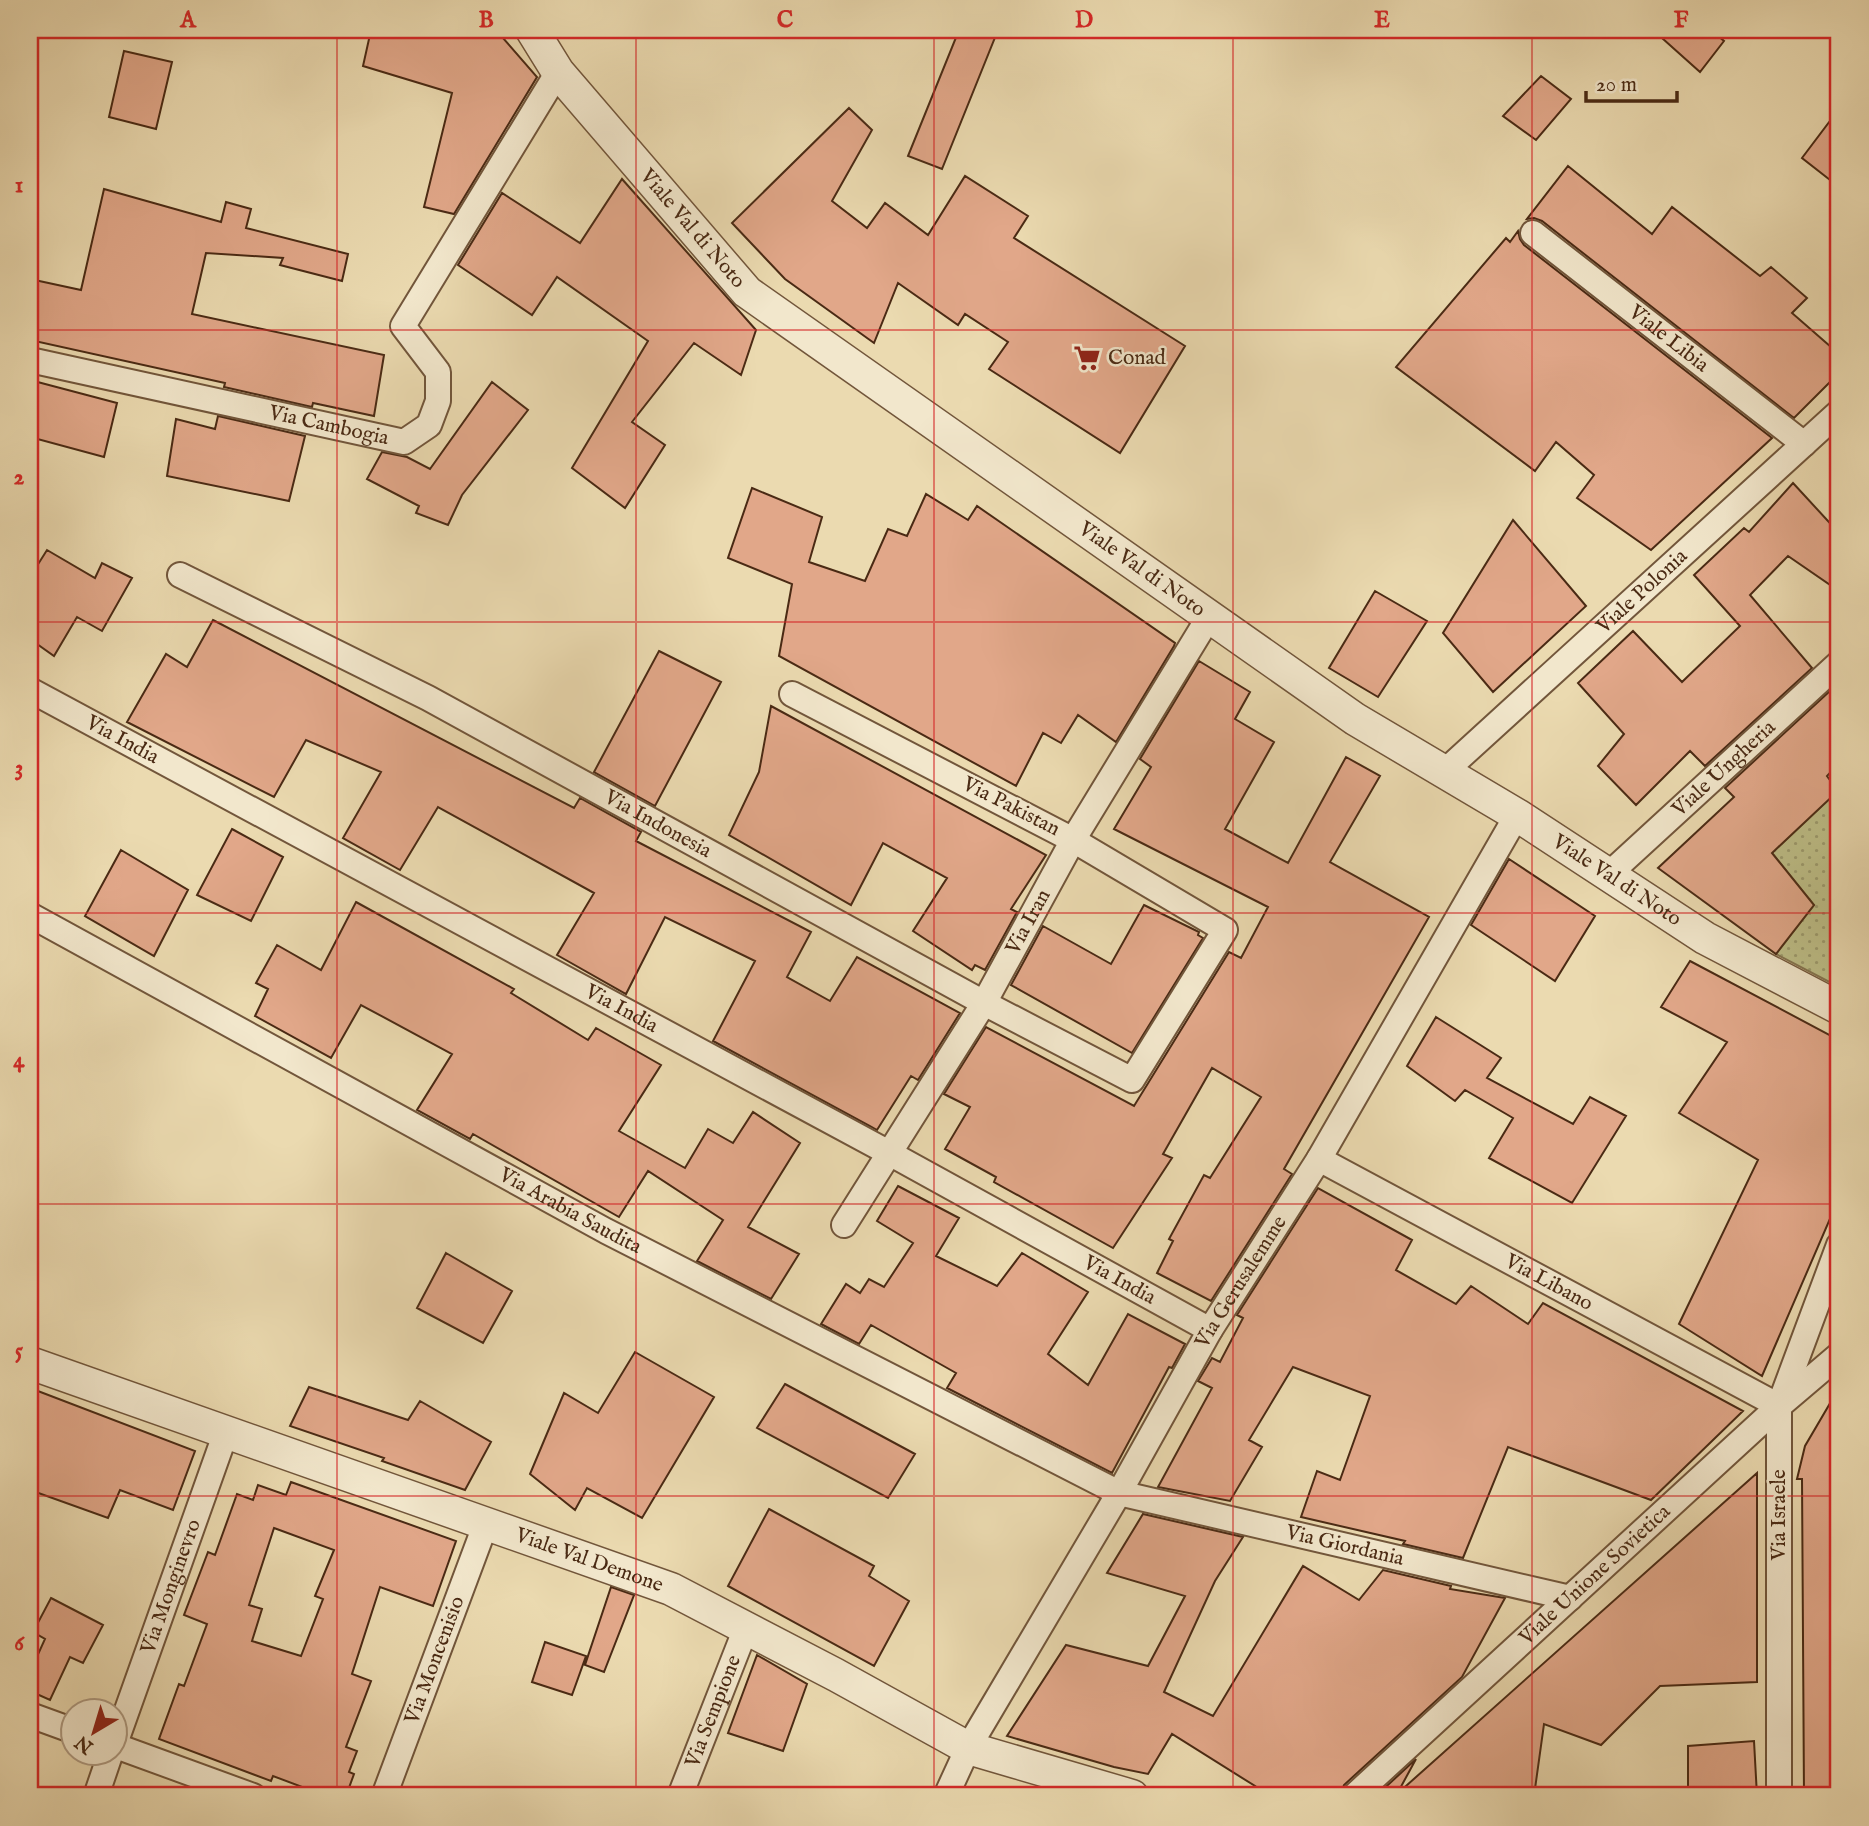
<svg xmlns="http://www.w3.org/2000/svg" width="1869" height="1826" font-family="'IM FELL English',serif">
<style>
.grass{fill:url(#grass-dots);stroke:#84744e;stroke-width:2}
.building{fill:#e1a789;stroke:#4a2a14;stroke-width:2;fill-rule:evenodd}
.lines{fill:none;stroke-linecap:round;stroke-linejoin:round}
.minor-casing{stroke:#72563b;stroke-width:28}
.tertiary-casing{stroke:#72563b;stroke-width:35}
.minor{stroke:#f2e7cc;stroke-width:24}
.tertiary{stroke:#f2e7cc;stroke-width:32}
.grid{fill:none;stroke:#d62828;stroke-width:2;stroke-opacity:0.55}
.labels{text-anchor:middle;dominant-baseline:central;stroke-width:5;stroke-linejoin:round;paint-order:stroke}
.street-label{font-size:21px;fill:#4a2a14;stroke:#f2e7cc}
.poi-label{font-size:21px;fill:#4a2a14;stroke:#f2e7cc;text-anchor:start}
.neatline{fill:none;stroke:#d62828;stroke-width:2.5}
.grid-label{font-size:23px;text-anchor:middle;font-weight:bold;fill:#d62828}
</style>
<defs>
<pattern id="grass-dots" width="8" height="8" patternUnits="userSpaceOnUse" patternTransform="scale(1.75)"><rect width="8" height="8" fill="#bdbe87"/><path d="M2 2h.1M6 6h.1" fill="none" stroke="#9c9b6d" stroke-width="1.8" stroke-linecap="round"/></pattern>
</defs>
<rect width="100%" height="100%" fill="#ebdab0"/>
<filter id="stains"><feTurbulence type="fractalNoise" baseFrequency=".00286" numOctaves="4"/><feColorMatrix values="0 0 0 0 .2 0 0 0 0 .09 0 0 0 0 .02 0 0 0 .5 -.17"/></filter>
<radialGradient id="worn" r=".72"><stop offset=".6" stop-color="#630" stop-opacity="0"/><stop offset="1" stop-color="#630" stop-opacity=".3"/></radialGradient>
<path class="grass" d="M 1839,790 L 1839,987 L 1776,954 L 1814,905 L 1772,853 Z"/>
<path class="building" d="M 371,30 L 496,30 L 537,77 L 454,214 L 424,207 L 452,93 L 363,66 Z
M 959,30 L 998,30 L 942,169 L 908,156 Z
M 1653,30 L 1711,30 L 1724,41 L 1700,72 Z
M 124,51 L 172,62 L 156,129 L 109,117 Z
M 1541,76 L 1571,99 L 1536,140 L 1503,116 Z
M 849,108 L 872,130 L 832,201 L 867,228 L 885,203 L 928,235 L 965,176 L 1028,216 L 1014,238 L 1185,346 L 1120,453 L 989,369 L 1008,342 L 965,314 L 958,325 L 898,283 L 874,343 L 785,279 L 732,223 Z
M 1839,109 L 1839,187 L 1802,158 Z
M 1568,166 L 1652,234 L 1672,207 L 1760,276 L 1771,267 L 1807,298 L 1792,313 L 1839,354 L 1839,373 L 1794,418 L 1542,221 L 1534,218 L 1527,219 Z
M 622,179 L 756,330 L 741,375 L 694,343 L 632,422 L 665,445 L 625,508 L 572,468 L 648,341 L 557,277 L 532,315 L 458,265 L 502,193 L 580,243 Z
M 104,189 L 221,222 L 226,202 L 251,209 L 246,228 L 348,254 L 342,281 L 280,265 L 283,258 L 206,253 L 192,314 L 384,355 L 374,416 L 313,403 L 312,407 L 224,387 L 225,383 L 30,340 L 30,279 L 81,290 Z
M 1518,231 L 1520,239 L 1524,245 L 1772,438 L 1651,550 L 1577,498 L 1594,475 L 1556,442 L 1535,471 L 1396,367 L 1506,238 L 1510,242 Z
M 30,380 L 117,403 L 104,457 L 30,437 Z
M 492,382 L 528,410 L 462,495 L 448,525 L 416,513 L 419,506 L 367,479 L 382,452 L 407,457 L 430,469 Z
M 218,416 L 305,436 L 289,501 L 167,476 L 176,419 L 215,429 Z
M 1793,483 L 1839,533 L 1839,591 L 1788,556 L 1750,595 L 1812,668 L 1705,766 L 1690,751 L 1636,805 L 1598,766 L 1624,734 L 1578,683 L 1633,631 L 1682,682 L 1740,626 L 1694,575 L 1744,528 L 1749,532 Z
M 752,488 L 822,517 L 809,562 L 865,581 L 888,529 L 907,536 L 926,494 L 968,520 L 977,506 L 1175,643 L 1174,646 L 1116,742 L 1078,715 L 1061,743 L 1043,733 L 1016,786 L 779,656 L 792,584 L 728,558 Z
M 1513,520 L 1586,606 L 1493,692 L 1443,633 Z
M 47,550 L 95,578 L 102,563 L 132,578 L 102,631 L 77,617 L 54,656 L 30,639 L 30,577 Z
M 1375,591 L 1427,621 L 1378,697 L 1329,668 Z
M 213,620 L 574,808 L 580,798 L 641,832 L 636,841 L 811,932 L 787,977 L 830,1001 L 857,957 L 960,1013 L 918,1080 L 911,1076 L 877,1130 L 870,1126 L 713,1041 L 755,961 L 665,917 L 626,994 L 557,955 L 594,893 L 438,807 L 400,870 L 343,838 L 381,772 L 306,740 L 274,797 L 127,722 L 166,654 L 187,667 Z
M 659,651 L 721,682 L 655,806 L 594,772 Z
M 1199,661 L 1250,692 L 1235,719 L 1274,742 L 1225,829 L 1288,863 L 1346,757 L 1380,776 L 1330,862 L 1429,917 L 1284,1169 L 1292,1174 L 1211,1301 L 1157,1273 L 1173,1241 L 1169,1239 L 1204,1175 L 1210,1178 L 1261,1097 L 1212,1068 L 1163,1154 L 1172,1158 L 1113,1248 L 994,1182 L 996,1177 L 945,1149 L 970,1107 L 944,1094 L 986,1027 L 1134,1106 L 1229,952 L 1241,958 L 1268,907 L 1114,829 L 1151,767 L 1140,759 Z
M 1831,690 L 1839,700 L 1839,763 L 1827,776 L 1838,791 L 1772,853 L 1814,905 L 1776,954 L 1658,868 L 1734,797 L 1725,788 Z
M 771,706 L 1046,855 L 1011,909 L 1017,912 L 985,970 L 975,965 L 972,970 L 913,931 L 947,878 L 883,843 L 851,905 L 729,835 L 759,772 Z
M 232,829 L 283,857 L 251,921 L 197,895 Z
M 121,850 L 188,890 L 154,956 L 85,916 Z
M 1509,859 L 1595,916 L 1555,981 L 1471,925 Z
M 356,902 L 514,989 L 511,993 L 588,1040 L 596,1028 L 661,1065 L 619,1131 L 685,1168 L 708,1129 L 733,1143 L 753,1112 L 800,1143 L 748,1227 L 799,1254 L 771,1299 L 697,1261 L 723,1220 L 648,1171 L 619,1217 L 473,1134 L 470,1139 L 417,1110 L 452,1054 L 361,1005 L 331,1058 L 255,1016 L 268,989 L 256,983 L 277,945 L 321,970 Z
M 1144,905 L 1199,932 L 1198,935 L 1203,938 L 1132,1053 L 1011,985 L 1043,926 L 1111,964 Z
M 1690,961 L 1839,1040 L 1839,1198 L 1762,1376 L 1679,1324 L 1758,1160 L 1679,1113 L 1727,1042 L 1661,1007 Z
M 1436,1017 L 1501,1058 L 1487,1078 L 1573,1124 L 1590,1097 L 1626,1116 L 1572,1203 L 1489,1158 L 1513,1118 L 1465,1090 L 1455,1101 L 1407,1066 Z
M 898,1186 L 959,1218 L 936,1256 L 997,1286 L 1022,1253 L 1088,1292 L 1048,1354 L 1088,1385 L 1128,1314 L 1185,1344 L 1172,1368 L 1169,1367 L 1112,1473 L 947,1388 L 956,1373 L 871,1325 L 859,1344 L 821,1324 L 846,1284 L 860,1293 L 869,1279 L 884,1287 L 913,1243 L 877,1221 Z
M 1318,1188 L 1412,1240 L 1396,1270 L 1456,1304 L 1471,1286 L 1528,1324 L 1543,1303 L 1743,1411 L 1651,1500 L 1508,1447 L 1463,1558 L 1403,1544 L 1405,1541 L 1301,1517 L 1317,1471 L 1340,1480 L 1370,1396 L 1293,1367 L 1249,1440 L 1262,1447 L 1230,1501 L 1158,1487 L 1212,1388 L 1198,1381 L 1212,1358 L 1220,1362 L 1243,1318 L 1237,1315 Z
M 446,1253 L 512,1291 L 483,1343 L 417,1308 Z
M 635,1352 L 714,1397 L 642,1518 L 587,1488 L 575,1510 L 530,1474 L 564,1393 L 598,1413 Z
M 785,1384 L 915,1454 L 888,1498 L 757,1428 Z
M 309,1387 L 408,1420 L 420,1401 L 491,1442 L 465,1490 L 382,1461 L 384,1458 L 290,1426 Z
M 30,1388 L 195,1451 L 173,1510 L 120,1490 L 108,1518 L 30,1490 Z
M 1839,1388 L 1839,1796 L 1804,1796 L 1802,1479 L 1797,1479 L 1805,1446 Z
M 1757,1473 L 1757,1682 L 1660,1686 L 1601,1745 L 1544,1724 L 1534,1796 L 1376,1796 L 1416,1759 L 1397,1794 Z
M 291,1482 L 456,1541 L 433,1606 L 380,1587 L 352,1674 L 371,1681 L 346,1747 L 357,1751 L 349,1772 L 354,1774 L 346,1796 L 326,1796 L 273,1776 L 271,1781 L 159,1739 L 179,1684 L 184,1686 L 207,1624 L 184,1615 L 208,1552 L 215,1555 L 237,1494 L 253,1500 L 258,1485 L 286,1495 ZM 274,1528 L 334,1550 L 315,1596 L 323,1599 L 301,1656 L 252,1641 L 262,1609 L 249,1605 Z
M 769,1509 L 874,1566 L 869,1576 L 909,1601 L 874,1666 L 728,1586 Z
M 1143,1514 L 1243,1537 L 1215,1581 L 1164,1692 L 1213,1716 L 1303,1566 L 1359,1600 L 1383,1570 L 1451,1586 L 1450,1589 L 1505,1598 L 1462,1677 L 1344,1785 L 1340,1796 L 1246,1796 L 1255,1786 L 1172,1734 L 1148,1774 L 1114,1767 L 1007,1736 L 1066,1645 L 1148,1666 L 1185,1596 L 1107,1573 Z
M 611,1587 L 634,1595 L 604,1672 L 585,1665 Z
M 51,1598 L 103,1625 L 83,1663 L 70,1657 L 50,1700 L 30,1691 L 30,1672 L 45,1639 L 33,1632 Z
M 545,1642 L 586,1656 L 572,1695 L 532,1682 Z
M 757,1655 L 807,1684 L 783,1751 L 728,1733 Z
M 1754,1741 L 1757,1796 L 1688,1796 L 1688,1746 Z"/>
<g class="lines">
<g class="minor-casing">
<g id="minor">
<path id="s1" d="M 1533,233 L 1804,444"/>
<path id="s2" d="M 30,360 L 404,442 L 429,425 L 438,401 L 438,372 L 403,326 L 558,72"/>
<path id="s3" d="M 180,575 L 428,698 L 984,1003 L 1132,1080 L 1225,930 L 1073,840 L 792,694"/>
<path id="s4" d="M 30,690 L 891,1154 L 1210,1330"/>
<path id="s5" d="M 1444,772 L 1839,412"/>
<path id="s6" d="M 1609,874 L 1839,663"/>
<path id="s7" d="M 30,915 L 606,1231 L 1119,1493 L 1570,1598"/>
<path id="s8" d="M 1319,1159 L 1779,1406"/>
<path id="s9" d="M 844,1225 L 984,1003 L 1073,840 L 1209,617"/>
<path d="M 30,1715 L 74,1731"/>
<path id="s10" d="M 116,1741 L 226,1432"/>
<path d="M 116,1746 L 253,1796"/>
<path d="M 96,1796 L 111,1752"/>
<path id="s11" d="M 384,1796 L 486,1523"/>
<path id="s12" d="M 680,1796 L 746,1628"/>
<path id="s13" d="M 946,1796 L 968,1748 L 1119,1493 L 1210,1330 L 1319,1159 L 1517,815"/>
<path id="s14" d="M 1354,1796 L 1779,1406 L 1839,1355"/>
<path d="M 1779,1796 L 1779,1406 L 1839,1245"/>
</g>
</g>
<g class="tertiary-casing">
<g id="tertiary">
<path id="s15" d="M 532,30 L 558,72 L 747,292 L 1355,719 L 1517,815 L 1705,938 L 1839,1008"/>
<path id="s16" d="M 30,1363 L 671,1589 L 836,1675 L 968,1748 L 1132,1796"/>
</g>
</g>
<use href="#minor" class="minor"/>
<use href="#tertiary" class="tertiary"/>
</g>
<path class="grid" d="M 337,30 L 337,1796M 636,30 L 636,1796M 934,30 L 934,1796M 1233,30 L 1233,1796M 1532,30 L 1532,1796M 30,330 L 1839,330M 30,622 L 1839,622M 30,913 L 1839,913M 30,1204 L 1839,1204M 30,1496 L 1839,1496"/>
<defs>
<g id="supermarket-bare" transform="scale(2.1)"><path d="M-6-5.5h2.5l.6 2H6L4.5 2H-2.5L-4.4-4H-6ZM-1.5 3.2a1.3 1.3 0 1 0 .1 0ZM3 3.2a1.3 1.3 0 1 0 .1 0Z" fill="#8f2418" stroke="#f2e7cc" stroke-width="2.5" paint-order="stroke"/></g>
</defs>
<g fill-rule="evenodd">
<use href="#supermarket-bare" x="1087" y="358"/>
</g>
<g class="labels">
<g class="street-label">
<text stroke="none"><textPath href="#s15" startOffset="256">Viale Val di Noto</textPath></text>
<text stroke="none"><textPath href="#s1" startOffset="172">Viale Libia</textPath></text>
<text stroke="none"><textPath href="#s2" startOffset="306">Via Cambogia</textPath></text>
<text stroke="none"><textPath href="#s15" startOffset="822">Viale Val di Noto</textPath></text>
<text stroke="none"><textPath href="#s5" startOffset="268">Viale Polonia</textPath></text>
<text stroke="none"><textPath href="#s4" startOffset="105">Via India</textPath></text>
<text stroke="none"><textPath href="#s6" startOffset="156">Viale Ungheria</textPath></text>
<text transform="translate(1011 807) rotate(27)">Via Pakistan</text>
<text stroke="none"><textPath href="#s3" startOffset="539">Via Indonesia</textPath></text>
<text stroke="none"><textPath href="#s15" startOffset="1390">Viale Val di Noto</textPath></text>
<text stroke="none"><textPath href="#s9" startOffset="355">Via Iran</textPath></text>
<text stroke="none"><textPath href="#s4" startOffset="672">Via India</textPath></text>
<text stroke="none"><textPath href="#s7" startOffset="616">Via Arabia Saudita</textPath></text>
<text stroke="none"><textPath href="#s4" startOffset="1239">Via India</textPath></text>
<text stroke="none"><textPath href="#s13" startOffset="593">Via Gerusalemme</textPath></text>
<text stroke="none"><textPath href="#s8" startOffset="261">Via Libano</textPath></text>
<text transform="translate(1779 1515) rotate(-90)">Via Israele</text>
<text stroke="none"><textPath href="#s7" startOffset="1465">Via Giordania</textPath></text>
<text stroke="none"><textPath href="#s16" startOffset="593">Viale Val Demone</textPath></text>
<text stroke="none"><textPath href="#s14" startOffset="327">Viale Unione Sovietica</textPath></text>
<text stroke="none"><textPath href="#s10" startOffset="164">Via Monginevro</textPath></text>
<text stroke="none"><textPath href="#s11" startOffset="145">Via Moncenisio</textPath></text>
<text stroke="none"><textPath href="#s12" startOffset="91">Via Sempione</textPath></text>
</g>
<g class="poi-label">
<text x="1108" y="358">Conad</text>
</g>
</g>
<rect width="1869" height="1826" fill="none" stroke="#ebdab0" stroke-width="77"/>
<g transform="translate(94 1732) rotate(218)"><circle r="33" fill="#f2e7cc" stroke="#af9b82" stroke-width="2"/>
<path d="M0-5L12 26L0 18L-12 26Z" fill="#8f2418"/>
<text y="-10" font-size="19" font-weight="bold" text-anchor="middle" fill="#4a2a14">N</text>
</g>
<path d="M1586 91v10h91v-10" fill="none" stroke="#4a2a14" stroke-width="3.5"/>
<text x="1596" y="91" font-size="21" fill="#4a2a14" stroke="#f2e7cc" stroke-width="5" paint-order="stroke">20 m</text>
<rect x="38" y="38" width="1792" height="1749" class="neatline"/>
<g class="grid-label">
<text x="188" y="27">A</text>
<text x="486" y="27">B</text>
<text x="785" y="27">C</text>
<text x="1084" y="27">D</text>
<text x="1382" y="27">E</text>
<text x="1681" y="27">F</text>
<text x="19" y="192">1</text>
<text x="19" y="484">2</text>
<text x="19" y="775">3</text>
<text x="19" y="1067">4</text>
<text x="19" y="1358">5</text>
<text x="19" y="1650">6</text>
</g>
<rect width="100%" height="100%" filter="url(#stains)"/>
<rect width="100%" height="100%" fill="url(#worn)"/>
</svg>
